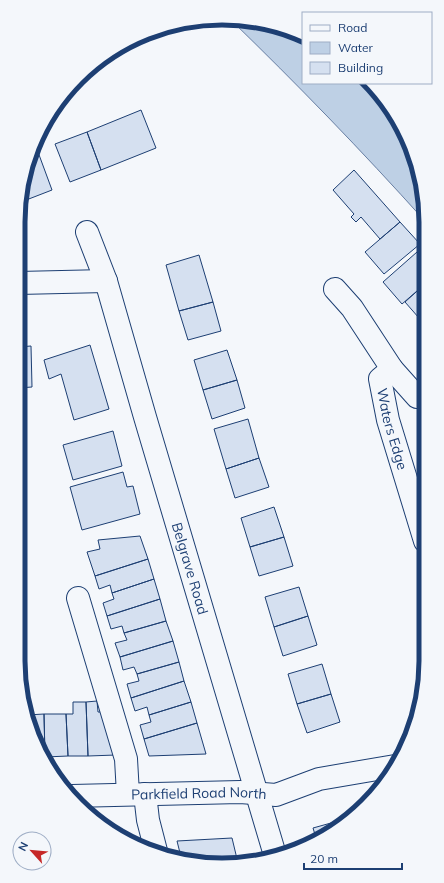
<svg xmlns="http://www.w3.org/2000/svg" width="444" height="883" font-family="Mulish,sans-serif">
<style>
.water{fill:#bed0e5;stroke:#687fa3}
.building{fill:#d5e0f0;stroke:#1d3f73}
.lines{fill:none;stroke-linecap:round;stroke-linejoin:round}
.minor-casing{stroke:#1d3f73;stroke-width:24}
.minor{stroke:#f4f7fb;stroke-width:22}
.labels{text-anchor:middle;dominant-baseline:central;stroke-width:3;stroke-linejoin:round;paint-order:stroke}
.street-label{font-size:14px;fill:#1d3f73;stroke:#f4f7fb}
.rim{fill:none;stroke:#1d3f73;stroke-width:5}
</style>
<rect width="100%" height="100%" fill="#f4f7fb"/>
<path class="water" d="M 235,18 L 303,37 L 303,83 L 369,83 L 391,108 L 411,144 L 424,196 L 424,220 C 362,151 297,84 230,19 Z"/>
<path class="building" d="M 141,110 L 156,148 L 101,170 L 87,132 Z
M 87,132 L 101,170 L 70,182 L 55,144 Z
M 38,152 L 52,190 L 21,202 L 33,154 Z
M 354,170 L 400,222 L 380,239 L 361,217 L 356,222 L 351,217 L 354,214 L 333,190 Z
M 400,222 L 420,244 L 384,274 L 365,252 Z
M 417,252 L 424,261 L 425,284 L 402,304 L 383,282 Z
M 199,255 L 213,302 L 179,311 L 166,265 Z
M 425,284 L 425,314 L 419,318 L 405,302 Z
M 213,302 L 221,331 L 188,340 L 179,311 Z
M 90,345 L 109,409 L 74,420 L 61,374 L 49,379 L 44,360 Z
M 31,346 L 32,387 L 18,388 L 18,347 Z
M 227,350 L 237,380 L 203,390 L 194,360 Z
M 237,380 L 245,408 L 212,419 L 203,390 Z
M 248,419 L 259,458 L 226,469 L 214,429 Z
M 113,431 L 122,466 L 73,480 L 63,445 Z
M 259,458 L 269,487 L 235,498 L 226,469 Z
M 123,472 L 127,487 L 133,486 L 140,514 L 82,530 L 70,487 Z
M 274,507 L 284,537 L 250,547 L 241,518 Z
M 140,536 L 148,559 L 95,576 L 87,552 L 100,549 L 98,540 Z
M 284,537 L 293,566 L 259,576 L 250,547 Z
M 148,559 L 154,579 L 112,593 L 110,585 L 99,589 L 95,576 Z
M 154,579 L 160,599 L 107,616 L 103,603 L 114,599 L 112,593 Z
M 299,587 L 308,616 L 274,627 L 265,597 Z
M 160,599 L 166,621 L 124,633 L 122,626 L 111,629 L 107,616 Z
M 308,616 L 317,645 L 283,656 L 274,627 Z
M 166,621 L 173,641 L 120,657 L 115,643 L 127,640 L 124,633 Z
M 173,641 L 179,662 L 137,674 L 134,667 L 123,670 L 120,657 Z
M 179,662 L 184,681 L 131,698 L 127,684 L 139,681 L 137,674 Z
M 322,664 L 331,694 L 297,704 L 288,674 Z
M 184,681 L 191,702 L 149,715 L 147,707 L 135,711 L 131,698 Z
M 331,694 L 340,722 L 307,733 L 297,704 Z
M 97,701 L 98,712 L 105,712 L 116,755 L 88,756 L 86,702 Z
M 73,702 L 86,702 L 88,756 L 68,756 L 66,714 L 73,714 Z
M 191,702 L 197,723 L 144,739 L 140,725 L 151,722 L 149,715 Z
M 44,714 L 45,757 L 29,727 L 27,715 Z
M 44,714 L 66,714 L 68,756 L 45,757 Z
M 197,723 L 206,754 L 149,756 L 144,739 Z
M 349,818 L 317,841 L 313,828 Z
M 232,838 L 238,863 L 182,861 L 177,841 Z
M 145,839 L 148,848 L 133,843 Z"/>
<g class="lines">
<g class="minor-casing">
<g id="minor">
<path id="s1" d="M 87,232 L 106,281 L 145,417 L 275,855"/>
<path d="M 18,283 L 106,281"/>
<path d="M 335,289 L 352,308 L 392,369 L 417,397"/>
<path id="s2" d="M 392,369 L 380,379 L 388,420 L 425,541"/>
<path d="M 78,598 L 126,759 L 128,794"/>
<path d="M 145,794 L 148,820 L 156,851"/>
<path id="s3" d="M 72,796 L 240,792 L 276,795 L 319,779 L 395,766"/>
</g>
</g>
<use href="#minor" class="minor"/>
</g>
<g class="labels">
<g class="street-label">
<text stroke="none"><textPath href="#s2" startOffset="67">Waters Edge</textPath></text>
<text stroke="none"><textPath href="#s1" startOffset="352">Belgrave Road</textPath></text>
<text stroke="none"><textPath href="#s3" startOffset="127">Parkfield Road North</textPath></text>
</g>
</g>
<path d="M0 0H444V883H0ZM222 25H222A197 197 0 0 1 419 222V661A197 197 0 0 1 222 858H222A197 197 0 0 1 25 661V222A197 197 0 0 1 222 25Z" fill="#f4f7fb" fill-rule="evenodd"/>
<path class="rim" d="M222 25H222A197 197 0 0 1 419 222V661A197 197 0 0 1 222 858H222A197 197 0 0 1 25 661V222A197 197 0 0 1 222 25Z"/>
<rect x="302" y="12" width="130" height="72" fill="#f4f7fb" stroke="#9eadc5"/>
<rect x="310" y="25" width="20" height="6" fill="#f4f7fb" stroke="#9eadc5"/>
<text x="338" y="32" font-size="12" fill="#1d3f73">Road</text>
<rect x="310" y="42" width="20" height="12" fill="#bed0e5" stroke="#9eadc5"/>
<text x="338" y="52" font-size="12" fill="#1d3f73">Water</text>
<rect x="310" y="62" width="20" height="12" fill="#d5e0f0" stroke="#9eadc5"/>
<text x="338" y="72" font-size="12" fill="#1d3f73">Building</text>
<g transform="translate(32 851) rotate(297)"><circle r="19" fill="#f4f7fb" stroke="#9eadc5"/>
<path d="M0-3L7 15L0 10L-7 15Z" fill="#c62828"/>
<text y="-6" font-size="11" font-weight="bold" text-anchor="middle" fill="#1d3f73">N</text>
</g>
<path d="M304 863v6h98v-6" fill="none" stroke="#1d3f73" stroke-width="2"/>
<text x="310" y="863" font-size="12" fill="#1d3f73" stroke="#f4f7fb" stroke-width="3" paint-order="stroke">20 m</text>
</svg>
